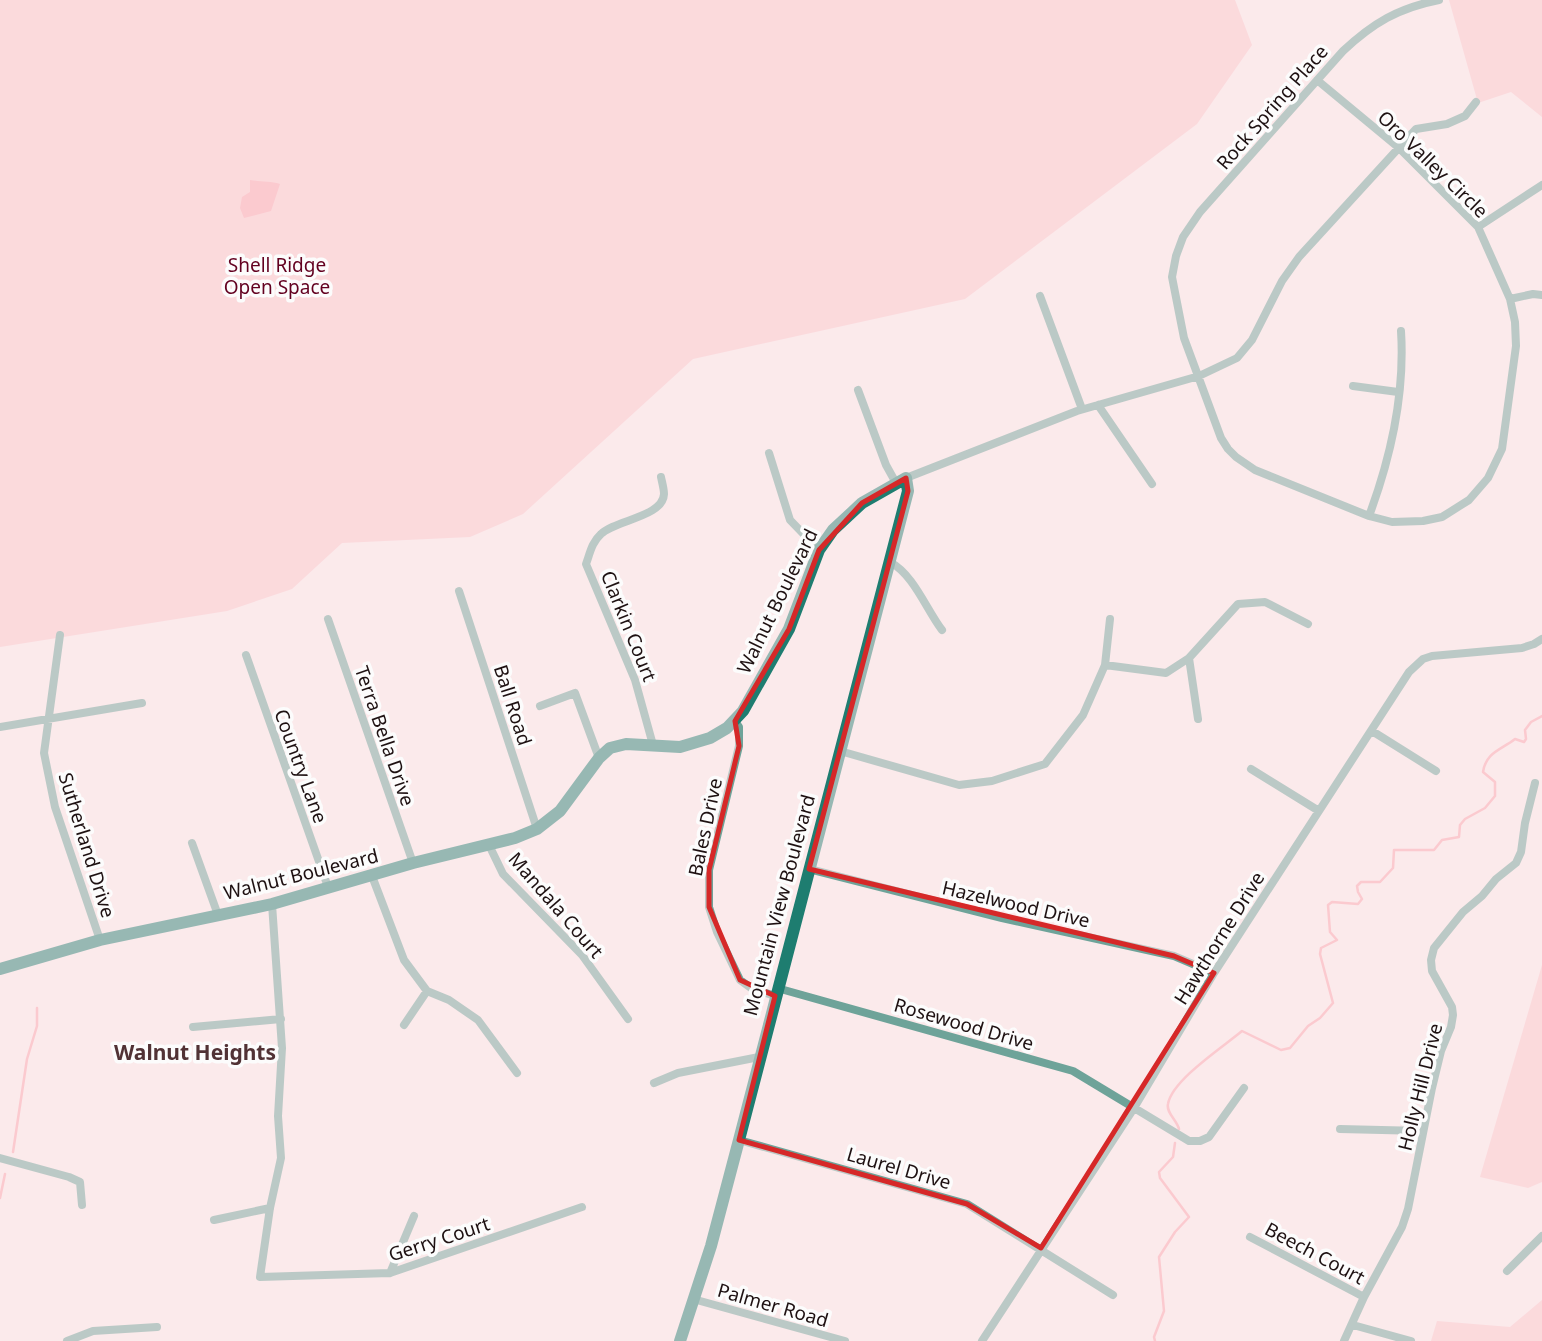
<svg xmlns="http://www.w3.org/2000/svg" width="1542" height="1341" font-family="'Noto Sans',sans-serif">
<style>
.green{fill:#fac7cb}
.water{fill:#fba4ad}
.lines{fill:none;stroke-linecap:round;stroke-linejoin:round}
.stream{stroke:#fba4ad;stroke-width:2.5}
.street{stroke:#6ea399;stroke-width:8}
.secondary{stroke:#1e7d70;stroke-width:12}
.marked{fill:none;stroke:#d62828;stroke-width:5;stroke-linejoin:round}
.labels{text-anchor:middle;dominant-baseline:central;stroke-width:7;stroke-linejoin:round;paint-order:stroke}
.street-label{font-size:19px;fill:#1e1112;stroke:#fcfcfc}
.park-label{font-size:19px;fill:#630120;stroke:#fcfcfc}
.neighbourhood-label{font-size:21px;font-weight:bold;fill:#513235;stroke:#fcfcfc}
</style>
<rect width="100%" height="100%" fill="#fbeaeb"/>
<path class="green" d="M 0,0 L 1235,0 L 1252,45 L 1197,124 L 965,299 L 693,359 L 523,514 L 470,537 L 342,543 L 292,589 L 227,611 L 0,647 Z
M 1449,0 L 1542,0 L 1542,117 L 1511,92 L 1478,103 Z
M 1542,965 L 1542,1182 L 1528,1188 L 1480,1177 Z
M 1542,1300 L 1542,1341 L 1431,1341 L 1437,1321 L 1510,1327 Z"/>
<path class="water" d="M 250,180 C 261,182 270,181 280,184 L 271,211 L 244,218 L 240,208 L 242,197 L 250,192 Z"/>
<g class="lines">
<path class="stream" d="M 1179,1129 C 1177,1120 1166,1113 1168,1104 C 1172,1080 1223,1047 1242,1031 L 1281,1050 L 1290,1048 L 1308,1026 L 1320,1018 L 1333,1003 L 1320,954 L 1321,948 L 1337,940 L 1330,932 L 1328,905 L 1332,902 L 1358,904 L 1362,899 L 1358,892 L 1357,886 L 1361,882 L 1380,882 L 1393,868 L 1394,850 L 1434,850 L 1442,840 L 1459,837 L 1460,825 L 1465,819 L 1485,808 L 1495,796 L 1495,782 L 1483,772 C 1486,752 1501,750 1515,739 L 1524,742 L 1526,739 L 1525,730 L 1531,722 L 1542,716
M 13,1152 L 27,1059 L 37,1026 L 37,1008
M 0,1198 L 5,1174
M 1155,1341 L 1154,1337 L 1164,1311 L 1159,1257 L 1175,1232 L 1189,1217 L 1160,1178 L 1159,1172 L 1173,1157 L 1175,1143"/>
<path class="street" d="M 1317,80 L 1399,148 L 1478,227 L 1510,299 L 1515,322 L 1516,346 L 1502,449 L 1488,478 L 1469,500 L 1442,517 L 1423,521 L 1392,522 L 1369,516 L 1255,470 L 1236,457 L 1228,449 L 1221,438 L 1184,338 L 1172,277 L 1176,256 L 1183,237 L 1200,212 L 1343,51 C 1373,23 1398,8 1439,0
M 1478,227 L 1542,185
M 1040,296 L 1082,409
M 1510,299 L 1533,294 L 1542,295
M 1353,386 L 1398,392
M 858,390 L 886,465 L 896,483
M 1098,405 L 1152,484
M 769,453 L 790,520 L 819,550
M 906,478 L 1077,411 L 1199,376 L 1237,358 L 1252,340 L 1282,281 L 1299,257 L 1416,129 L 1447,124 L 1465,116 L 1476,102
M 1369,516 C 1391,457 1405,394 1401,331
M 890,562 C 914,575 926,609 942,630
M 459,591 L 537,829
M 328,619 L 413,863
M 60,635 L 44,753 L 55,807 L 100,940
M 246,655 L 328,887
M 1189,658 L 1238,604 L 1265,602 L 1308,624
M 1105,665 L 1166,673 L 1189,658 L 1198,719
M 540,706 L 575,693 L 599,758
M 735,721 L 739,727 L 739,746 L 709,870 L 709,907 L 717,932 L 740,980 L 751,988 L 775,996
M 0,727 L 142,703
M 1372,731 L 1436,771
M 653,745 L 635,680 L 586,564 C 590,553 592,542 601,534 C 615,520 663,517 664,494 C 664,489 662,482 661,477
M 840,751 L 959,785 L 992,781 L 1045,764 L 1083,715 L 1105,665 L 1110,619
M 1251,769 L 1319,811
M 192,843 L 218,915
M 489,845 L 503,874 L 582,955 L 628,1019
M 809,869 L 1002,918 L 1174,956 L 1214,973
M 372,876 L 404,960 L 427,991 L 449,1000 L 478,1020 L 517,1073
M 272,904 L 282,1048 L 278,1116 L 281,1158 L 270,1208 L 260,1277 L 390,1273 L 582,1207
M 777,988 L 1073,1071 L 1189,1141 L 1200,1141 L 1209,1137 L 1244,1088
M 404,1025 L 427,991
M 193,1027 L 281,1019
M 654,1083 L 678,1073 L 759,1057
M 1340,1129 L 1423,1131
M 739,1140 L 967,1204 L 1113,1295
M 0,1158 L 69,1177 L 80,1182 L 82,1205
M 214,1220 L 270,1208
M 1250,1237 L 1364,1297
M 1507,1271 L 1542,1236
M 390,1273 L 414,1216
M 693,1299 L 845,1341
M 1353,1325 L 1411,1341
M 67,1341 L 93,1331 L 157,1327
M 982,1341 L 1134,1108 L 1214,973 L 1409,672 L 1423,659 L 1432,656 L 1522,648 L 1534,644 L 1542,639
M 1344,1341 L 1364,1297 L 1402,1227 L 1408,1209 L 1432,1088 L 1441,1051 L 1451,1027 L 1453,1015 L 1452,1007 L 1432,971 L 1431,960 L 1434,948 L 1463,912 L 1482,896 L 1496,879 L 1516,863 L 1521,852 L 1525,823 L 1535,783"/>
<path class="secondary" d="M 0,969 L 100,940 L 272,904 L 413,863 L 515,838 L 537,829 L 560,811 L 599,758 L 610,748 L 626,744 L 680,747 L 710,738 L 727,728 L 743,711 L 789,629 L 819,550 L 833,530 L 862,503 L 906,478 L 908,491 L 739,1140 L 711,1246 L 680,1341"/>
</g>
<path d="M0 0H1542V1341H0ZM 906,478 L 908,491 L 809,869 L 1174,956 L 1214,973 L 1041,1248 L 967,1204 L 739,1140 L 775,996 L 740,980 L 709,907 L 709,870 L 739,746 L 735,721 L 789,629 L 819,550 L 862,503 Z" fill="#fbeaeb" fill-opacity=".55" fill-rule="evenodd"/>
<path class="marked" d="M 906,478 L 908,491 L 809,869 L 1174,956 L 1214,973 L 1041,1248 L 967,1204 L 739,1140 L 775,996 L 740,980 L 709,907 L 709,870 L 739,746 L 735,721 L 789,629 L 819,550 L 862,503 Z"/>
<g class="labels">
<g class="street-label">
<text transform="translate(1272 107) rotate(-49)">Rock Spring Place</text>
<text transform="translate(1433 164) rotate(44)">Oro Valley Circle</text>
<text transform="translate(777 601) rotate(-64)">Walnut Boulevard</text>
<text transform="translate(629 626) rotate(68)">Clarkin Court</text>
<text transform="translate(513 705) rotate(72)">Ball Road</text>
<text transform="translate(385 736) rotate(71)">Terra Bella Drive</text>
<text transform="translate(301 766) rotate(70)">Country Lane</text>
<text transform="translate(705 827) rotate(-78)">Bales Drive</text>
<text transform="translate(87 845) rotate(73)">Sutherland Drive</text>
<text transform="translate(301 874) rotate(-14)">Walnut Boulevard</text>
<text transform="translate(1016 904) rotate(13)">Hazelwood Drive</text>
<text transform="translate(556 905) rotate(49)">Mandala Court</text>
<text transform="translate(779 905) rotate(-75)">Mountain View Boulevard</text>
<text transform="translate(1219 938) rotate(-58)">Hawthorne Drive</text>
<text transform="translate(964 1024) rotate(16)">Rosewood Drive</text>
<text transform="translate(1420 1087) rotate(-76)">Holly Hill Drive</text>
<text transform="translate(899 1168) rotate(16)">Laurel Drive</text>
<text transform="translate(439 1239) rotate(-18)">Gerry Court</text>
<text transform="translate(1315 1253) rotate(28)">Beech Court</text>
<text transform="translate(773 1305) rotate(16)">Palmer Road</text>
</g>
<g class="park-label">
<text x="277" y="265">Shell Ridge<tspan x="277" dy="22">Open Space</tspan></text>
</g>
<g class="neighbourhood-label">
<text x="195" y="1052">Walnut Heights</text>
</g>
</g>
</svg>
